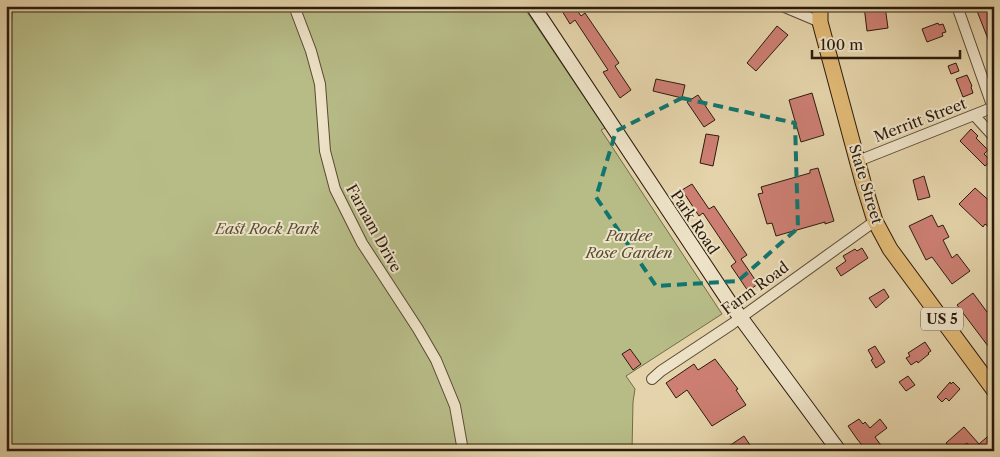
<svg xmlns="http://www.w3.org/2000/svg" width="1000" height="457" font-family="'Libre Caslon Text',serif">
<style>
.green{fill:#b7bc87;stroke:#716c4a}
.building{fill:#cd7f73;stroke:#2b1b0d}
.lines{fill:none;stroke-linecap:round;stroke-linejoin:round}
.pedestrian-casing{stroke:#5a4934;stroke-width:9}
.minor-casing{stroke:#5a4934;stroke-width:12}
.secondary-casing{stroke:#2b1b0d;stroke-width:16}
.primary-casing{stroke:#2b1b0d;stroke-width:17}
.pedestrian{stroke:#eee3c8;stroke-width:7}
.minor{stroke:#eee3c8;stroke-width:10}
.secondary{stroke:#eee3c8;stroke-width:14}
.primary{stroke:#e2ba76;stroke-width:15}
.marked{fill:none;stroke:#0f766e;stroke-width:4;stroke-dasharray:10 6;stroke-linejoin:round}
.labels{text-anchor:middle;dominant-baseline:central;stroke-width:4;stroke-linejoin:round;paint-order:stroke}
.shield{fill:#eee3c8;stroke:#665745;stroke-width:1}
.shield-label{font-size:14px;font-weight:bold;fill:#2b1b0d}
.street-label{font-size:15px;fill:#2b1b0d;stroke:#eee3c8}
.park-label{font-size:15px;font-style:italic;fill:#554b32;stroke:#eee3c8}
</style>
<rect width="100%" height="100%" fill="#e5d4ab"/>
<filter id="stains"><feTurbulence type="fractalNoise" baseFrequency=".004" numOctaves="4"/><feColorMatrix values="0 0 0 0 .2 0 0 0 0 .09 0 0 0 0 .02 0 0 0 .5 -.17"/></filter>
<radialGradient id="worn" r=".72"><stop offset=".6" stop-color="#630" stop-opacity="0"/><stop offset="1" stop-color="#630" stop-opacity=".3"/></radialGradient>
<path class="green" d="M 6,6 L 523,6 L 605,128 L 601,130 L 722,314 L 626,376 L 635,389 L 633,402 L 632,451 L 6,451 Z"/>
<path class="building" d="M 559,6 L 574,6 L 581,16 L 585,13 L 619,63 L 615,66 L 631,90 L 620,98 L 603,72 L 608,70 L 575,20 L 570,24 Z
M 864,6 L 885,6 L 888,28 L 867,31 Z
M 975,6 L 988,6 L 994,21 L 994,54 Z
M 938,23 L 939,25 L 943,24 L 946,32 L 942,33 L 943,36 L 927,42 L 922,29 Z
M 777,26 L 788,35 L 756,71 L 747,63 Z
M 956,63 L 959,71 L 951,74 L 948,66 Z
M 967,75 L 972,86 L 971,87 L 973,93 L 963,97 L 956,79 Z
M 656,79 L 685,85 L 682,98 L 653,91 Z
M 812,93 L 824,135 L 801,142 L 789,100 Z
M 698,95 L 715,120 L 704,127 L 687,102 Z
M 971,129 L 978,136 L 976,138 L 988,150 L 984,154 L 991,161 L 985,166 L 960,141 Z
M 706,134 L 719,136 L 713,166 L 700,163 Z
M 818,168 L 834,221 L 825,224 L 825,222 L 776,236 L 772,223 L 767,224 L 758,194 L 763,193 L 761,187 L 810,173 L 810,170 Z
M 924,176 L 930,197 L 918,200 L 913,180 Z
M 692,184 L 709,209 L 714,206 L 747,255 L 741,259 L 758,284 L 748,291 L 731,266 L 736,262 L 703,213 L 699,216 L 682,190 Z
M 975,188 L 994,205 L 994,231 L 985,224 L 983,227 L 959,204 Z
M 932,215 L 938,227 L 943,225 L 949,237 L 943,240 L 952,258 L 957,254 L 970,271 L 952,284 L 932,257 L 926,260 L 909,226 Z
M 862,248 L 868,258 L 841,276 L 836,268 L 846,261 L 843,256 L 855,249 L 857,251 Z
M 884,289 L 889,297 L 876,308 L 869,298 Z
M 973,293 L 987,312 L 994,307 L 994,354 L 957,305 Z
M 925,342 L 931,351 L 928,353 L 929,354 L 918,363 L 917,361 L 911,365 L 906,358 L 910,356 L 908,353 Z
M 875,346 L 885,362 L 876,368 L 871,360 L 873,359 L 868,350 Z
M 630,349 L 641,364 L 633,370 L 622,354 Z
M 715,359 L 738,389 L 736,390 L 746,405 L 712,426 L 687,390 L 676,398 L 666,383 L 694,364 L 698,370 Z
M 908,376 L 915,385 L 906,391 L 899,382 Z
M 950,382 L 951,384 L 953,382 L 960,389 L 949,401 L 946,398 L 942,402 L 937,397 Z
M 859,419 L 863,424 L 865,422 L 870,428 L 880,419 L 887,428 L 875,437 L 885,451 L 867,451 L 857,439 L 848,426 Z
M 964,427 L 979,444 L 994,431 L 994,451 L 972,451 L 967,443 L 958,451 L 952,451 L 946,443 Z
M 744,436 L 754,451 L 732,451 L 729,446 Z"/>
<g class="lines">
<g class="pedestrian-casing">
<path id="pedestrian" d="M 6,37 L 9,6"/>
</g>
<g class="minor-casing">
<path id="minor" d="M 294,6 L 311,51 L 320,84 L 325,151 L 335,189 L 362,243 L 418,329 L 436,360 L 455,406 L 463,451
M 782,6 L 820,22
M 957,6 L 993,108
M 974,115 L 994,137
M 858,161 L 994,107
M 652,379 L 661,371 L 732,324 L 875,221"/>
</g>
<g class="secondary-casing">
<path id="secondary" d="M 533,6 L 732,306 L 839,451"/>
</g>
<g class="primary-casing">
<path id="primary" d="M 820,6 L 820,22 L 863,182 L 875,221 L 890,249 L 994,390"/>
</g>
<use href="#pedestrian" class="pedestrian"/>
<use href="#minor" class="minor"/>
<use href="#secondary" class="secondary"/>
<use href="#primary" class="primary"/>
</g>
<path class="marked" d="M 682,98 L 795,123 L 798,228 L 738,281 L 656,286 L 596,197 L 616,131 Z"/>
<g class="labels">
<rect class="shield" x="921" y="307.5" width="42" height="23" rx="4"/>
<g class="shield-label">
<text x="942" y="319">US 5</text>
</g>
<g class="street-label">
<text transform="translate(920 120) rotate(-21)">Merritt Street</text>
<text transform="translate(866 184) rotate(73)">State Street</text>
<text transform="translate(695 222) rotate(56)">Park Road</text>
<text transform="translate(374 228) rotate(61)">Farnam Drive</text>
<text transform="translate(755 288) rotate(-36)">Farm Road</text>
</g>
<g class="park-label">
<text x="267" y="228">East Rock Park</text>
<text x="629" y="235">Pardee<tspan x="629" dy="17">Rose Garden</tspan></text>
</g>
</g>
<rect width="1000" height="457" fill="none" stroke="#e5d4ab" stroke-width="25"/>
<rect x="8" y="8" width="985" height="442" fill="none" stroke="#2b1b0d" stroke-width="2.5"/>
<rect x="12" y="12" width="975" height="432" fill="none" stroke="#2b1b0d"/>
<path d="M812 50v8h148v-8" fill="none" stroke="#2b1b0d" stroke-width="2.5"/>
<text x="820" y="50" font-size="15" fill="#2b1b0d" stroke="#eee3c8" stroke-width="4" paint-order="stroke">100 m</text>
<rect width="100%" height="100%" filter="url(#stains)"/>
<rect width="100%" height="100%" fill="url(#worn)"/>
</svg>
